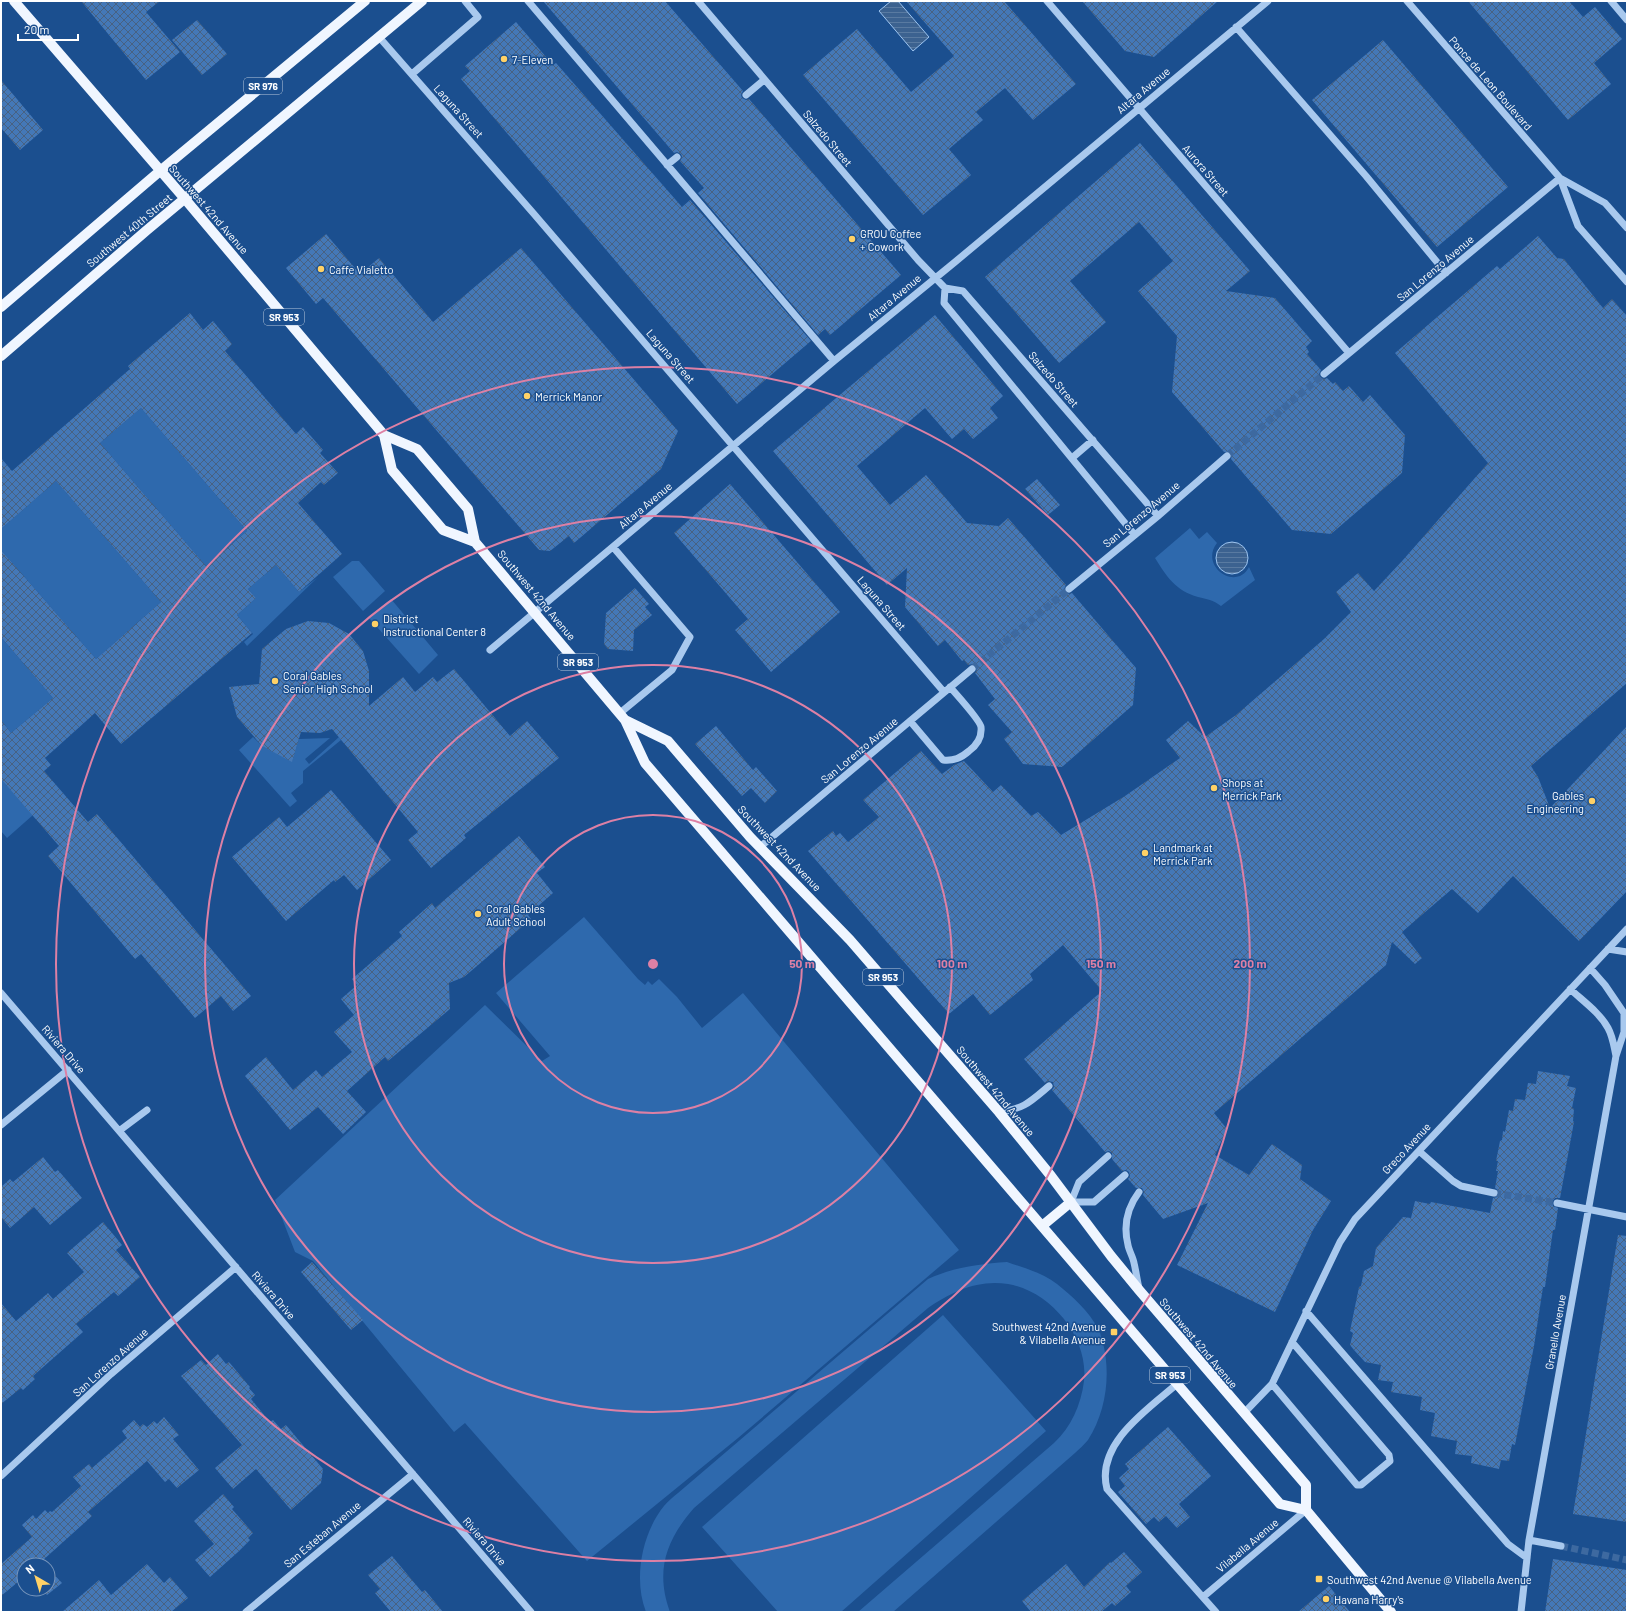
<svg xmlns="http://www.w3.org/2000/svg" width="1628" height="1613" font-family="Barlow,sans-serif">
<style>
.green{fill:#2e69ad}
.water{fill:url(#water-rules);stroke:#9cc4f0}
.building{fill:url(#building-cross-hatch);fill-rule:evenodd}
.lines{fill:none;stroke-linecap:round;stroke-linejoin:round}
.minor-tunnel{stroke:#3d69a0;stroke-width:7;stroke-dasharray:7 3.5;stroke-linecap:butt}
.minor{stroke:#a9c9ee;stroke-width:7}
.major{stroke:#f0f6ff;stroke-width:10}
.ring{fill:none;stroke:#dd80a5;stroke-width:2}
.poi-dot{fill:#ffd166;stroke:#1b4f8f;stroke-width:1.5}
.labels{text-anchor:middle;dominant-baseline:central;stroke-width:3;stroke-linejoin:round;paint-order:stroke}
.shield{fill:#1b4f8f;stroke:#bbcadd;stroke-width:1}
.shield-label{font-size:10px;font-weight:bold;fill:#fff}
.poi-label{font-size:11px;fill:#fff;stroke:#1b4f8f;text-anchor:start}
.street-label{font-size:11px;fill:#fff;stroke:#1b4f8f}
.centre{fill:#dd80a5;stroke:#1b4f8f;stroke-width:2}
.ring-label{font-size:12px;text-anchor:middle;font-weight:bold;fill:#dd80a5;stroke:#1b4f8f;stroke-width:3;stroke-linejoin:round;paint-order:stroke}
</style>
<defs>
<pattern id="water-rules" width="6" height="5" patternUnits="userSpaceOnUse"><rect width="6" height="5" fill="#3c6290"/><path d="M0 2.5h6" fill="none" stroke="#597aa1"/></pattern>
<pattern id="building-cross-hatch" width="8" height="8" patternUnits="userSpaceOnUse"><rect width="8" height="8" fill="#4478b7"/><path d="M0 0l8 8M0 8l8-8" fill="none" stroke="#486282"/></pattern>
</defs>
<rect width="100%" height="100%" fill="#1b4f8f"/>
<path class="green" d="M 141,408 L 247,531 L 206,566 L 100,443 Z
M 56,481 L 161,602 L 96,659 L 1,550 L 1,529 Z
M 1190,528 L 1199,539 L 1207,532 L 1217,543 C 1199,566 1236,592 1249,567 L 1255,580 L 1221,606 C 1213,600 1207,599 1198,597 C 1176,591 1166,576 1155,558 Z
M 352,561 L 359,561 L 385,591 L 363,611 L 333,577 Z
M 276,565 L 299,592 L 317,578 L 247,646 L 244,642 L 253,634 L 237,615 L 256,598 L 248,589 Z
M 391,599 L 438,655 L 419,674 L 369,618 Z
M 1,637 L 53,698 L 11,733 L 1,720 Z
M 253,737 L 262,746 L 292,761 L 299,739 L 330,738 L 305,759 L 309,764 L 339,737 L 341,740 L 303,771 L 303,783 L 291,793 L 297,801 L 290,807 L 239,750 Z
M 2,780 L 33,815 L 7,838 L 1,831 Z
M 584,917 L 638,979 L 645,985 L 648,981 L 652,985 L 659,979 L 677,997 L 702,1028 L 743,993 L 959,1250 L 738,1438 L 587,1561 L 465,1423 L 454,1432 L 313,1261 L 295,1252 L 275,1200 L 485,1005 L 542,1061 L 550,1056 L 496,993 Z
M 1007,1262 C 1024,1268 1043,1273 1057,1284 C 1072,1296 1090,1312 1098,1329 C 1101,1333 1101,1338 1103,1343 C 1111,1375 1106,1412 1088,1440 C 1084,1445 1079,1449 1075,1453 L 893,1612 L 858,1612 L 1054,1443 C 1071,1427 1081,1405 1084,1381 C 1089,1337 1050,1291 1008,1284 C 978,1279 951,1292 928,1308 L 694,1508 C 666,1540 655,1571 670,1612 L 646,1612 C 633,1579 642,1533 664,1506 C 668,1501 673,1497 678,1493 L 928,1279 C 954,1267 980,1264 1007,1262 Z
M 943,1315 L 1046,1431 L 841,1612 L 778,1612 L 702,1527 Z"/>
<path class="water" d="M 891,1 L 898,1 L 929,37 L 913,51 L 879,11 Z
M1216 558a16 16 0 1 1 32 0a16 16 0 1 1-32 0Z"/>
<path class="building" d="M 81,1 L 160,1 L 146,12 L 180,52 L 146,80 Z
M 543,1 L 665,1 L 743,91 L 741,95 L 742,98 L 746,100 L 749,99 L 901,275 L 830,335 L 825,329 L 818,335 L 698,193 L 704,188 L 680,161 L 682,157 L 681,154 L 677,152 L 674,153 Z
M 906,1 L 1004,1 L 1076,84 L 1033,120 L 1005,88 L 976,112 L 983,120 L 949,149 L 971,175 L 923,215 L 803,75 L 857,29 L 911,92 L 954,56 Z
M 1082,1 L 1218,1 L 1154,57 L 1125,51 Z
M 1468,1 L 1569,1 L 1583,17 L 1595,7 L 1622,39 L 1594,63 L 1611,84 L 1568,120 Z
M 197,20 L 227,54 L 202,75 L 172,40 Z
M 516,22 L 553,65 L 556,63 L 682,207 L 690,200 L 811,341 L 737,404 L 461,79 L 470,71 L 465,66 Z
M 1383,40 L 1508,187 L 1437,247 L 1312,100 Z
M 1,80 L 43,130 L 20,150 L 1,128 Z
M 1140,143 L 1250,271 L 1226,291 L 1275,298 L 1312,341 L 1306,347 L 1309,352 L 1307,354 L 1321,370 L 1319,374 L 1320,377 L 1324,379 L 1327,378 L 1333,384 L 1335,382 L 1343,391 L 1349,386 L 1363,402 L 1370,395 L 1405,435 L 1402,473 L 1331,534 L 1292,530 L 1231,459 L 1232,455 L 1230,452 L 1224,452 L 1172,392 L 1177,336 L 1138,291 L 1173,261 L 1139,222 L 1070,281 L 1106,322 L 1059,363 L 985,277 Z
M 326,234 L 360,274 L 379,258 L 433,322 L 521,248 L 678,431 L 661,469 L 574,543 L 569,536 L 550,551 L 539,550 L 323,298 L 316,304 L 286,268 Z
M 1538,236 L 1557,258 L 1564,259 L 1603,308 L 1612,299 L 1627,316 L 1627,683 L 1531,766 L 1538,777 L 1550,808 L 1627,726 L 1627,891 L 1579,941 L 1513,876 L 1478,913 L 1452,889 L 1402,932 L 1422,958 L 1415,964 L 1392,942 L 1386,965 L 1214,1113 L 1227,1129 L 1215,1155 L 1249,1175 L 1272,1144 L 1302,1165 L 1300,1179 L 1331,1201 L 1313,1230 L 1275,1312 L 1177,1265 L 1208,1203 L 1163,1219 L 1143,1195 L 1144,1192 L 1142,1188 L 1136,1188 L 1128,1179 L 1130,1176 L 1129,1172 L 1126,1170 L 1122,1171 L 1112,1159 L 1112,1153 L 1109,1151 L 1105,1152 L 1052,1090 L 1054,1087 L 1053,1082 L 1048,1081 L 1045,1083 L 1024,1059 L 1102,991 L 1063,945 L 1030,974 L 1033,980 L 990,1015 L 973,994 L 949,1014 L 808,851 L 833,831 L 836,836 L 840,833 L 848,842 L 879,817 L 863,800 L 921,751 L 942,774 L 954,765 L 964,761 L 993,792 L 1001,785 L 1031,816 L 1038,812 L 1061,835 L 1125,796 L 1180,758 L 1166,740 L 1188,721 L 1205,737 L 1236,715 L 1324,639 L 1351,612 L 1336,592 L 1358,573 L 1374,591 L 1403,560 L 1488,463 L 1395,353 L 1497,266 L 1500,269 Z
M 190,313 L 203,330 L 213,321 L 232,344 L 225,351 L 296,434 L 303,427 L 323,450 L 320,453 L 338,473 L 324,485 L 321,482 L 298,503 L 342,554 L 299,592 L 276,565 L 248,589 L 256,598 L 237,615 L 252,633 L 121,744 L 95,713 L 45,758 L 51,765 L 44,771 L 88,822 L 97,814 L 251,996 L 233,1011 L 221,996 L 195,1018 L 141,954 L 135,959 L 48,856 L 59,846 L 1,779 L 1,720 L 11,733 L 53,698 L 1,637 L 1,550 L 96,659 L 161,602 L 56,481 L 1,529 L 1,458 L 12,471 L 130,369 L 128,366 ZM 141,408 L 247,531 L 206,566 L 100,443 Z
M 935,315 L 1003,396 L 990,408 L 998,418 L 973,439 L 964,429 L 952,439 L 925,408 L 857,466 L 890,505 L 926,475 L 967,523 L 999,526 L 1008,518 L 1066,585 L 1064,589 L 1065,592 L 1069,594 L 1072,593 L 1136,668 L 1133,705 L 1062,767 L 1023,764 L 1004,739 L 1012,732 L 988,705 L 995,699 L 975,673 L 977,670 L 976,666 L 973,664 L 968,665 L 964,660 L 962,661 L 945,640 L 938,646 L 905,607 L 907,568 L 887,585 L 773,451 Z
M 1037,479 L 1060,505 L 1048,515 L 1025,489 Z
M 730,484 L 840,612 L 771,672 L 735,630 L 748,619 L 674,533 Z
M 635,588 L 649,604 L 645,607 L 652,615 L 634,630 L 633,651 L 608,649 L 604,644 L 606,613 Z
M 308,621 L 329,623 L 349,634 L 363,651 L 369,671 L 369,706 L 403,677 L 415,692 L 433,677 L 437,682 L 454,669 L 510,736 L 527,721 L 559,758 L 464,835 L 466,838 L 431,868 L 408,840 L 418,832 L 332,729 L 320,733 L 301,732 L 292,762 L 262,746 L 237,717 L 229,687 L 259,684 L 262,649 L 286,629 Z
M 716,726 L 753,770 L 756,767 L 777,791 L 765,803 L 751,788 L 742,796 L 695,744 Z
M 331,790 L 391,860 L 357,890 L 344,875 L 335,882 L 334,880 L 286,921 L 232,857 L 279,817 L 287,827 Z
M 519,836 L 545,867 L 537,873 L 553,893 L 528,915 L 531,919 L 477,966 L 464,977 L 449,983 L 450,1009 L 388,1061 L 385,1057 L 347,1091 L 366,1112 L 343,1134 L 318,1107 L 290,1130 L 245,1076 L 266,1057 L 293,1090 L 316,1070 L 322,1077 L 352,1052 L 334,1032 L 354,1015 L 341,999 L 357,985 L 352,979 L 402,936 L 399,932 L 432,903 L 435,908 Z
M 1538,1071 L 1570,1076 L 1567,1086 L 1576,1088 L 1572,1108 L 1574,1109 L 1573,1121 L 1574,1122 L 1560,1198 L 1555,1198 L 1552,1202 L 1553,1206 L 1558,1208 L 1555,1230 L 1553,1230 L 1545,1287 L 1543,1287 L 1534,1346 L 1515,1445 L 1512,1444 L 1509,1461 L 1501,1460 L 1499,1469 L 1471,1463 L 1472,1456 L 1455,1454 L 1457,1441 L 1431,1436 L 1435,1413 L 1420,1410 L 1422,1397 L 1391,1392 L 1393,1382 L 1378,1380 L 1381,1365 L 1365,1362 L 1354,1350 L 1350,1345 L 1353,1333 L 1350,1331 L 1359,1287 L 1361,1286 L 1364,1271 L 1373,1266 L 1376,1248 L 1403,1217 L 1411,1218 L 1415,1201 L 1430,1204 L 1431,1202 L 1490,1213 L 1493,1198 L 1497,1197 L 1499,1194 L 1498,1190 L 1495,1188 L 1498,1171 L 1496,1171 L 1498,1161 L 1496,1161 L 1500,1141 L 1502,1140 L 1503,1131 L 1505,1132 L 1509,1110 L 1513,1111 L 1515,1099 L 1525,1100 L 1528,1083 L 1536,1084 Z
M 43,1157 L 55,1172 L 58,1170 L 82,1198 L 50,1225 L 34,1207 L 10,1228 L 1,1217 L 1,1187 L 10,1179 L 13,1182 Z
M 103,1222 L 122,1245 L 116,1250 L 140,1277 L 118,1296 L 114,1292 L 76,1324 L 83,1332 L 33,1376 L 35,1379 L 23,1390 L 21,1388 L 1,1404 L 1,1303 L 16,1321 L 48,1293 L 53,1299 L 84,1272 L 67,1253 Z
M 1618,1235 L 1627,1236 L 1627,1522 L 1573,1514 Z
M 312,1262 L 363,1320 L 351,1330 L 301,1272 Z
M 218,1354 L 226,1364 L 229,1362 L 250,1387 L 249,1388 L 255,1395 L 251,1399 L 270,1422 L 273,1420 L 281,1429 L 286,1425 L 323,1469 L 321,1483 L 291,1510 L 256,1469 L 233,1489 L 215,1468 L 242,1445 L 181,1376 L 201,1360 L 206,1365 Z
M 164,1417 L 179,1435 L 173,1439 L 199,1470 L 177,1488 L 169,1479 L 165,1482 L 147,1461 L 88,1512 L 92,1516 L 42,1561 L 46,1565 L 24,1565 L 24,1577 L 1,1596 L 1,1564 L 32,1537 L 22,1525 L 33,1515 L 36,1519 L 45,1510 L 48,1513 L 50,1511 L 52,1512 L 81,1486 L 73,1477 L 89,1464 L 92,1468 L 127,1438 L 122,1431 L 134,1420 L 140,1427 L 143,1424 L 147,1427 L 154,1421 L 157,1424 Z
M 1168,1427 L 1211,1476 L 1179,1504 L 1190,1517 L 1177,1528 L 1166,1516 L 1159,1522 L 1154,1517 L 1146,1524 L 1118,1492 L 1125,1486 L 1119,1478 L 1129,1469 L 1125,1464 Z
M 223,1494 L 234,1507 L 232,1509 L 253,1533 L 248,1538 L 250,1540 L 238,1552 L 210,1577 L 195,1560 L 214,1544 L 194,1521 Z
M 1124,1552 L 1142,1572 L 1126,1586 L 1131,1592 L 1115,1606 L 1112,1603 L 1101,1612 L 1031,1612 L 1022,1601 L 1066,1564 L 1084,1587 L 1110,1562 L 1111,1563 Z
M 392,1556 L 422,1592 L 425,1590 L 443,1612 L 391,1612 L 375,1593 L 380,1589 L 368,1575 Z
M 1553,1559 L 1627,1570 L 1627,1612 L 1545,1612 Z
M 147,1564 L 164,1583 L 170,1577 L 188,1598 L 171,1612 L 62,1612 L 99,1580 L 111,1595 Z
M 48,1568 L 62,1583 L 47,1595 L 42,1589 L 48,1589 Z
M 1329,1586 L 1350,1612 L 1298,1612 Z"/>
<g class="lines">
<path class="minor-tunnel" d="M 1227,456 L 1324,374
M 972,669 L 1069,589
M 1494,1193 L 1557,1203
M 1561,1546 L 1627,1560"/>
<path class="minor" d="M 528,1 L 834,361
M 698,1 L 918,260 L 945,288 L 963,291 L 1158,516
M 1047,1 L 1349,353
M 1407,1 L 1560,178 L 1605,203 L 1627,228
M 1611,1 L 1627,20
M 1236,27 L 1366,176 L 1446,273
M 379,37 L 534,214 L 944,692
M 412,74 L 478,17 L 465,1
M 746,95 L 764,80
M 667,165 L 677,157
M 1560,178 L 1578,226 L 1627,282
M 945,288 L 944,303 L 1134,534
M 1324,374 L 1560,178
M 1072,458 L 1093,440
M 613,547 L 690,637 L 672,670 L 620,713
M 1069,589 L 1158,516 L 1227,456
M 490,650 L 834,361 L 955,262 L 1268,1
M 910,721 L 943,760 C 954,761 961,758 969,751 C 977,745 982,737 981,727 C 980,720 956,694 950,687
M 760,847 L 972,669
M 1608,949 L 1627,952
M 1570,989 C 1583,1001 1600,1013 1608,1028 C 1613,1037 1614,1047 1616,1056
M 1,993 L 531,1612
M 999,1112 C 1024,1109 1030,1102 1049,1086
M 1,1125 L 68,1070
M 119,1131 L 147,1110
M 1419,1151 L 1453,1181 L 1461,1186 L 1494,1193
M 1108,1156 L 1079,1182 L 1071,1202 L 1094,1202 L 1125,1175
M 1557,1203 L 1627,1217
M 1139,1288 C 1137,1280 1136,1271 1134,1263 C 1133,1257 1129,1251 1128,1245 C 1123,1225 1127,1208 1139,1192
M 1306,1311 L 1508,1544 L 1527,1558
M 1177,1384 C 1148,1409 1095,1444 1107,1489 L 1216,1612
M 1272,1384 L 1357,1485 L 1361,1485 L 1390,1461 L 1389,1455 L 1292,1342
M 1244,1413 L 1272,1384 L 1340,1242 L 1355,1219 L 1627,929
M 1,1476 L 111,1374 L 236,1267
M 1529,1540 L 1561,1546
M 1203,1597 L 1306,1510
M 246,1612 L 413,1474
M 1521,1612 L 1529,1540 L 1616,1056 L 1624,1032 L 1624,1013 L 1605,985 L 1590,968"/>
<path class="major" d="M 14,1 L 185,199 L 384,435 L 417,449 L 468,509 L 475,542 L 625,720 L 645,763 L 1280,1504 L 1306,1510 L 1391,1612
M 1,307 L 160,171 L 365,1
M 1,356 L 147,230 L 422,1
M 384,435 L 392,470 L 443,530 L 475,542
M 625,720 L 668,741 L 750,837 L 850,940 L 999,1112 L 1051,1176 L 1111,1256 L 1139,1290 L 1306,1485 L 1306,1510
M 1042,1226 L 1071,1202"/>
</g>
<g class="ring">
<circle cx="653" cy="964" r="149"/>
<circle cx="653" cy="964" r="299"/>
<circle cx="653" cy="964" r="448"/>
<circle cx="653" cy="964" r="597"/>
</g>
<g class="poi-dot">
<circle cx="504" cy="59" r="4"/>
<circle cx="852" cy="239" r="4"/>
<circle cx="321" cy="269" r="4"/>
<circle cx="527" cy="396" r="4"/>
<circle cx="375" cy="624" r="4"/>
<circle cx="275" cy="681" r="4"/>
<circle cx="1214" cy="788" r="4"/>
<circle cx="1592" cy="801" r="4"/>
<circle cx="1145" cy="853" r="4"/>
<circle cx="478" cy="914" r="4"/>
<rect x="1110" y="1328" width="8" height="8" rx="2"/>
<rect x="1315" y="1575" width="8" height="8" rx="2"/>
<circle cx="1326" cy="1599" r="4"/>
</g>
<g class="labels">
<g class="shield">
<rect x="244" y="78" width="38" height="16" rx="3"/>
<rect x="264" y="309" width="40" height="16" rx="3"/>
<rect x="558" y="654" width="40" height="16" rx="3"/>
<rect x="863" y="969" width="40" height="16" rx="3"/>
<rect x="1150" y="1367" width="40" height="16" rx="3"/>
</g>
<g class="shield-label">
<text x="263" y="86">SR 976</text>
<text x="284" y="317">SR 953</text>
<text x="578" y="662">SR 953</text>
<text x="883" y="977">SR 953</text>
<text x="1170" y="1375">SR 953</text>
</g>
<g class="poi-label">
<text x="512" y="59">7-Eleven</text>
<text x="860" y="233">GROU Coffee<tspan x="860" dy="13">+ Cowork</tspan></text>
<text x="329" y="269">Caffe Vialetto</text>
<text x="535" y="396">Merrick Manor</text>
<text x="383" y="618">District<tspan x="383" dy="13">Instructional Center 8</tspan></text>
<text x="283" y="675">Coral Gables<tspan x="283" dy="13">Senior High School</tspan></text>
<text x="1222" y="782">Shops at<tspan x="1222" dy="13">Merrick Park</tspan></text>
<text x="1584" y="795" text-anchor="end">Gables<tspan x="1584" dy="13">Engineering</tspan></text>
<text x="1153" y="847">Landmark at<tspan x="1153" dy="13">Merrick Park</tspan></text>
<text x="486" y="908">Coral Gables<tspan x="486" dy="13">Adult School</tspan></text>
<text x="1106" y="1326" text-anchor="end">Southwest 42nd Avenue<tspan x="1106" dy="13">&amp; Vilabella Avenue</tspan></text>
<text x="1327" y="1579">Southwest 42nd Avenue @ Vilabella Avenue</text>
<text x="1334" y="1599">Havana Harry's</text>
</g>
<g class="street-label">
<text transform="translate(1491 83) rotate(49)">Ponce de Leon Boulevard</text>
<text transform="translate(1143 90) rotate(-40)">Altara Avenue</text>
<text transform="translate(459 111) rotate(48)">Laguna Street</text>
<text transform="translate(828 138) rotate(50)">Salzedo Street</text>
<text transform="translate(1206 170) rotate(49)">Aurora Street</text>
<text transform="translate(209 209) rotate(49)">Southwest 42nd Avenue</text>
<text transform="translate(129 230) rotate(-40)">Southwest 40th Street</text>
<text transform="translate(1435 268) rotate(-40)">San Lorenzo Avenue</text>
<text transform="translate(894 297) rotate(-40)">Altara Avenue</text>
<text transform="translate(671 356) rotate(49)">Laguna Street</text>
<text transform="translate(1054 379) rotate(49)">Salzedo Street</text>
<text transform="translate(645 505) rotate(-40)">Altara Avenue</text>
<text transform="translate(1141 514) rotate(-40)">San Lorenzo Avenue</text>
<text transform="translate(537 595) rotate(50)">Southwest 42nd Avenue</text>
<text transform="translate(882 603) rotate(49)">Laguna Street</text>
<text transform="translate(859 750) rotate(-40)">San Lorenzo Avenue</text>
<text transform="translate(780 848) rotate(46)">Southwest 42nd Avenue</text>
<text transform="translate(64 1049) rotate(49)">Riviera Drive</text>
<text transform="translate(996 1091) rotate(50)">Southwest 42nd Avenue</text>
<text transform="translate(1406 1148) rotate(-47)">Greco Avenue</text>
<text transform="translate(274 1295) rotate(49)">Riviera Drive</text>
<text transform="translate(1555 1332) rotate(-80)">Granello Avenue</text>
<text transform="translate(1199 1343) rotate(50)">Southwest 42nd Avenue</text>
<text transform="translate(110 1362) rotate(-42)">San Lorenzo Avenue</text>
<text transform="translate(322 1534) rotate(-40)">San Esteban Avenue</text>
<text transform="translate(485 1541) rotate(49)">Riviera Drive</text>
<text transform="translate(1247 1545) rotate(-40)">Vilabella Avenue</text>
</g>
</g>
<circle cx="653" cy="964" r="6" class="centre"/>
<g class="ring-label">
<text x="802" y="968">50 m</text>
<text x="952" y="968">100 m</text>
<text x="1101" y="968">150 m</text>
<text x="1250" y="968">200 m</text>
</g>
<rect width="1628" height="1613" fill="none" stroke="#ffffff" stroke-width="4"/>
<g transform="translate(36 1577) rotate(322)"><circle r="19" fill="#1b4f8f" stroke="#7695bc"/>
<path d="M0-3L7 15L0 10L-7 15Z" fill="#ffd166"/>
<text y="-6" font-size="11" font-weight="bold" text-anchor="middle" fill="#ffffff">N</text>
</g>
<path d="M18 34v6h60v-6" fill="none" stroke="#ffffff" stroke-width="2"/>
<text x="24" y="34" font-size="12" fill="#ffffff" stroke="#1b4f8f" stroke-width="3" paint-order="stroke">20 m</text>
</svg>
